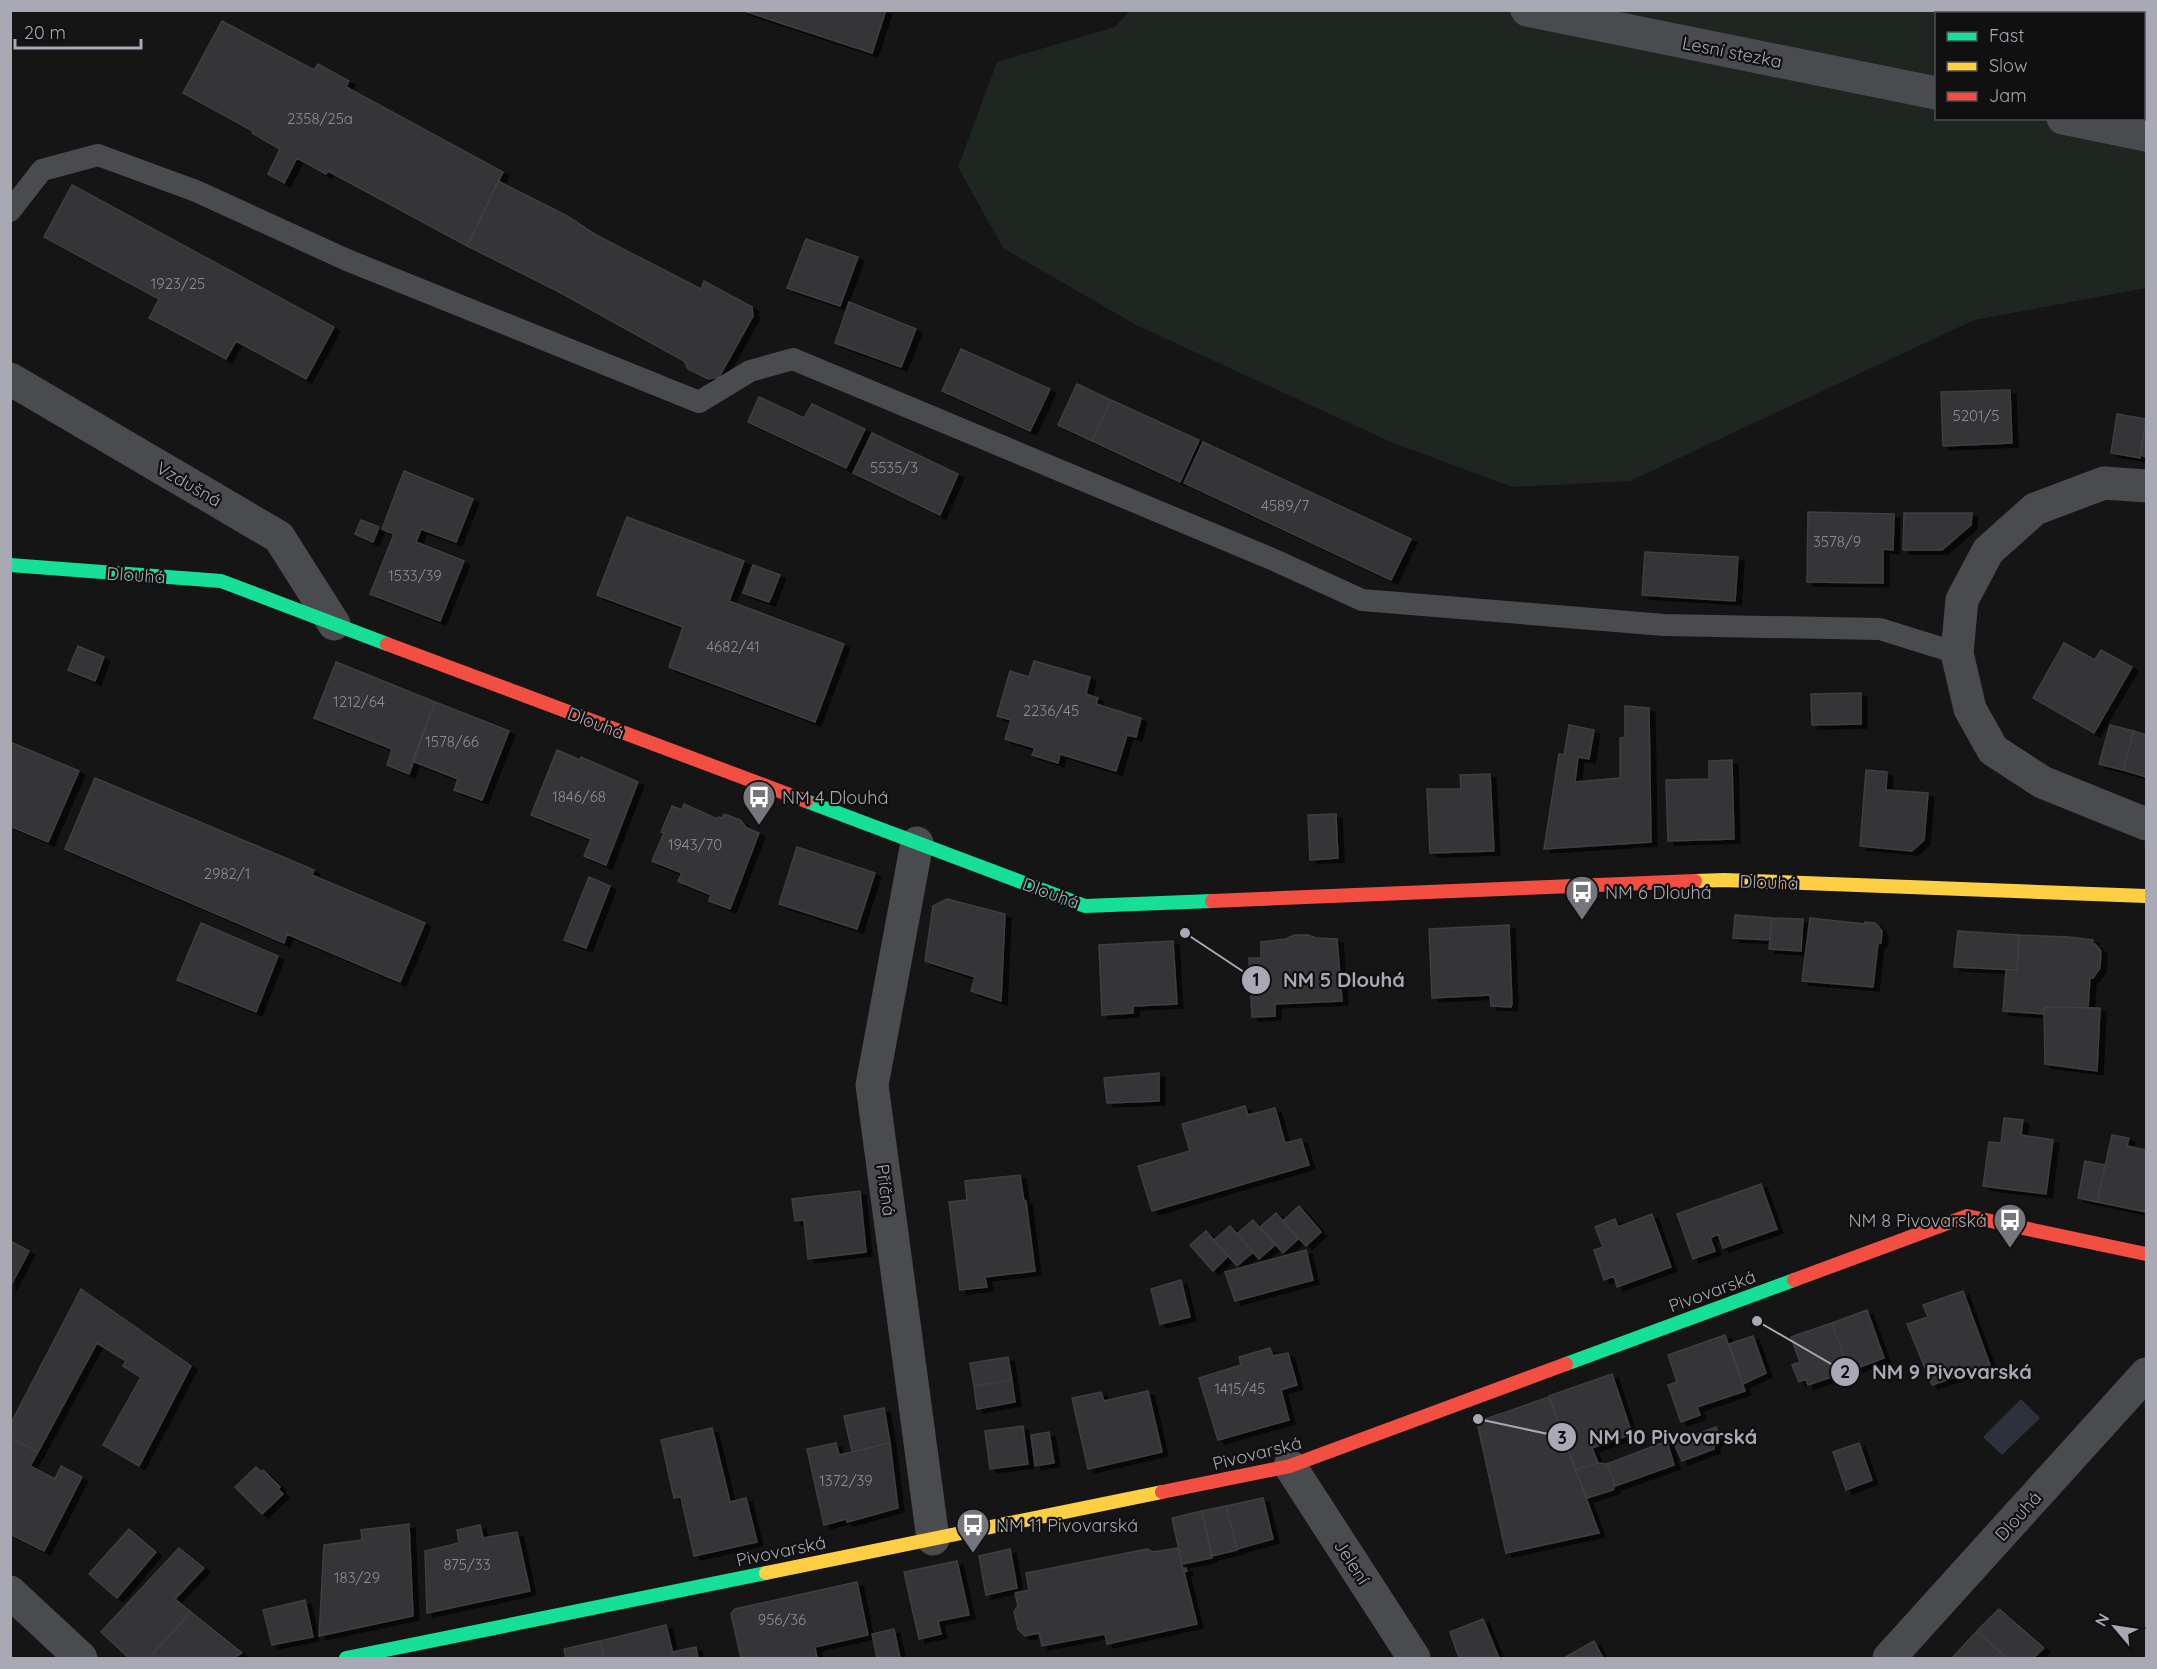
<svg xmlns="http://www.w3.org/2000/svg" width="2157" height="1669" font-family="Quicksand,sans-serif">
<style>
.green{fill:#1f2521;fill-rule:evenodd}
.water{fill:#2d323a}
.building{fill:#343437;stroke:#3e3f42;stroke-width:1.5;filter:url(#shadow)}
.lines{fill:none;stroke-linecap:round;stroke-linejoin:round}
.lane{stroke:#4a4b4e;stroke-width:22}
.street{stroke:#4a4b4e;stroke-width:33}
.fast{stroke:#16e098;stroke-width:14}
.slow{stroke:#ffcf43;stroke-width:14}
.jam{stroke:#f24e42;stroke-width:14}
.labels{text-anchor:middle;dominant-baseline:central;stroke-width:4.5;stroke-linejoin:round;paint-order:stroke}
.number-label{font-size:15px;fill:#8b8c96}
.street-label{font-size:18px;fill:#a8a9b5;stroke:#101011}
.poi-label{font-size:18px;fill:#a8a9b5;stroke:#101011;text-anchor:start}
.leader{fill:none;stroke:#a8a9b5;stroke-width:2}
.callout-dot{fill:#a8a9b5;stroke:#101011;stroke-width:2}
.mark-label{font-size:18px;text-anchor:middle;font-weight:bold;fill:#111}
.callout-label{font-size:20px;text-anchor:middle;font-weight:bold;fill:#a8a9b5;stroke:#101011;stroke-width:4.5;stroke-linejoin:round;paint-order:stroke}
</style>
<defs>
<filter id="shadow"><feDropShadow dx="6" dy="4" stdDeviation="0" flood-color="#0009"/></filter>
</defs>
<rect width="100%" height="100%" fill="#151516"/>
<path class="green" d="M 1129,11 L 2146,11 L 2146,288 L 1974,320 L 1630,481 L 1512,487 L 1391,442 L 1136,325 L 1003,248 L 958,167 L 997,62 L 1115,27 ZM 1936,14 L 2144,14 L 2144,118 L 1936,118 Z"/>
<path class="water" d="M 2021,1399 L 2040,1418 L 2002,1455 L 1983,1437 Z"/>
<path class="building" d="M 741,10 L 886,10 L 872,53 Z
M 222,21 L 314,70 L 318,64 L 349,81 L 346,87 L 503,172 L 467,246 L 328,171 L 326,174 L 297,158 L 284,183 L 268,174 L 280,149 L 252,133 L 253,131 L 183,93 Z
M 498,181 L 567,216 L 596,235 L 701,289 L 704,281 L 752,307 L 753,316 L 719,377 L 708,379 L 688,369 L 684,361 L 561,293 L 467,246 Z
M 72,185 L 334,327 L 306,379 L 236,341 L 226,359 L 149,318 L 159,299 L 44,237 Z
M 806,239 L 858,257 L 840,306 L 787,288 Z
M 849,302 L 916,329 L 901,367 L 835,343 Z
M 961,349 L 1050,389 L 1030,431 L 942,391 Z
M 1077,384 L 1111,400 L 1092,441 L 1058,425 Z
M 2010,390 L 2012,443 L 1943,446 L 1941,392 Z
M 759,397 L 804,418 L 812,404 L 865,429 L 846,468 L 748,422 Z
M 1111,400 L 1199,440 L 1180,482 L 1092,441 Z
M 2117,414 L 2146,419 L 2140,458 L 2111,453 Z
M 2146,419 L 2146,457 L 2140,455 Z
M 872,433 L 958,474 L 940,515 L 853,473 Z
M 1203,442 L 1411,539 L 1391,580 L 1184,483 Z
M 404,471 L 473,499 L 456,542 L 421,529 L 416,542 L 464,561 L 440,621 L 370,594 L 394,534 L 382,529 Z
M 1808,512 L 1894,514 L 1893,550 L 1883,549 L 1883,583 L 1807,582 Z
M 1904,513 L 1972,513 L 1971,525 L 1942,550 L 1903,550 Z
M 627,517 L 744,561 L 729,601 L 844,644 L 815,722 L 669,667 L 683,627 L 597,595 Z
M 361,520 L 379,527 L 373,542 L 355,534 Z
M 1645,552 L 1738,557 L 1735,601 L 1642,595 Z
M 753,565 L 780,575 L 769,602 L 743,593 Z
M 2064,643 L 2095,660 L 2101,650 L 2132,667 L 2094,733 L 2033,698 Z
M 78,646 L 104,657 L 95,681 L 68,670 Z
M 1034,661 L 1090,677 L 1086,694 L 1098,698 L 1096,704 L 1141,718 L 1136,737 L 1127,735 L 1116,771 L 1060,754 L 1058,763 L 1032,755 L 1035,748 L 1005,739 L 1011,720 L 997,716 L 1010,671 L 1029,677 Z
M 336,662 L 435,702 L 409,774 L 387,765 L 392,749 L 314,718 Z
M 1861,693 L 1861,724 L 1812,725 L 1811,694 Z
M 435,702 L 509,731 L 482,800 L 454,790 L 458,779 L 412,761 Z
M 1625,706 L 1649,708 L 1651,842 L 1544,849 L 1559,754 L 1564,755 L 1569,725 L 1594,730 L 1589,759 L 1578,757 L 1575,782 L 1620,778 L 1620,738 L 1625,737 Z
M 2110,725 L 2134,731 L 2123,770 L 2099,764 Z
M 2134,731 L 2146,735 L 2146,777 L 2123,770 Z
M 10,742 L 79,771 L 48,842 L 10,826 Z
M 557,750 L 580,760 L 581,757 L 638,782 L 606,865 L 584,856 L 591,839 L 531,815 Z
M 1732,760 L 1734,839 L 1668,841 L 1666,780 L 1709,779 L 1709,761 Z
M 1866,770 L 1887,772 L 1886,790 L 1928,793 L 1924,840 L 1912,851 L 1860,846 Z
M 1490,774 L 1494,851 L 1430,853 L 1427,789 L 1461,789 L 1460,775 Z
M 95,778 L 314,870 L 312,875 L 425,923 L 400,982 L 287,934 L 284,943 L 65,849 Z
M 684,804 L 717,819 L 718,817 L 722,818 L 724,814 L 740,820 L 747,828 L 759,833 L 730,909 L 709,901 L 711,895 L 678,881 L 682,873 L 652,861 L 664,833 L 661,832 L 672,806 L 682,810 Z
M 1336,814 L 1338,858 L 1310,860 L 1308,815 Z
M 797,847 L 875,873 L 857,929 L 779,904 Z
M 589,877 L 610,886 L 586,948 L 564,940 Z
M 947,899 L 1005,914 L 1001,1001 L 971,991 L 975,977 L 925,961 L 933,906 Z
M 1735,915 L 1772,918 L 1770,940 L 1733,938 Z
M 1772,918 L 1803,919 L 1801,951 L 1769,949 Z
M 1810,918 L 1865,924 L 1865,922 L 1875,923 L 1882,931 L 1881,943 L 1878,943 L 1873,987 L 1802,981 Z
M 201,923 L 278,956 L 256,1012 L 177,980 Z
M 1509,925 L 1512,1004 L 1511,1007 L 1491,1006 L 1490,995 L 1432,998 L 1429,929 Z
M 1958,931 L 2019,935 L 2017,970 L 1954,967 Z
M 1294,935 L 1308,935 L 1316,938 L 1337,939 L 1342,1001 L 1275,1004 L 1275,1016 L 1252,1017 L 1249,958 L 1261,958 L 1261,942 L 1286,939 Z
M 2019,935 L 2069,937 L 2093,940 L 2092,944 L 2095,944 L 2101,951 L 2100,968 L 2093,978 L 2090,978 L 2088,1008 L 2044,1007 L 2044,1014 L 2003,1011 L 2006,970 L 2017,970 Z
M 1173,941 L 1177,1004 L 1133,1006 L 1133,1013 L 1102,1015 L 1099,945 Z
M 2044,1007 L 2100,1008 L 2097,1071 L 2045,1064 Z
M 1159,1073 L 1159,1101 L 1107,1103 L 1104,1078 Z
M 1245,1106 L 1248,1115 L 1275,1108 L 1285,1143 L 1301,1139 L 1309,1165 L 1152,1211 L 1138,1166 L 1190,1151 L 1182,1124 Z
M 2004,1118 L 2023,1120 L 2021,1135 L 2053,1140 L 2046,1194 L 1983,1186 L 1989,1142 L 2001,1143 Z
M 2112,1135 L 2129,1138 L 2127,1146 L 2146,1150 L 2146,1212 L 2097,1202 Z
M 2085,1161 L 2105,1165 L 2097,1202 L 2078,1198 Z
M 1020,1175 L 1024,1201 L 1026,1201 L 1035,1271 L 985,1277 L 987,1287 L 960,1290 L 949,1202 L 967,1200 L 965,1181 Z
M 1761,1184 L 1777,1229 L 1723,1248 L 1718,1234 L 1710,1238 L 1715,1251 L 1693,1259 L 1677,1214 Z
M 860,1191 L 866,1252 L 808,1259 L 804,1220 L 795,1221 L 792,1199 Z
M 1299,1206 L 1321,1232 L 1306,1246 L 1283,1221 Z
M 1276,1213 L 1298,1239 L 1283,1253 L 1260,1227 Z
M 1652,1214 L 1671,1267 L 1617,1287 L 1614,1276 L 1604,1280 L 1594,1250 L 1603,1247 L 1595,1227 L 1615,1219 L 1618,1227 Z
M 1253,1220 L 1275,1245 L 1259,1259 L 1237,1234 Z
M 1230,1226 L 1253,1252 L 1237,1266 L 1214,1240 Z
M 1206,1231 L 1228,1256 L 1213,1271 L 1190,1245 Z
M 10,1241 L 29,1251 L 10,1287 Z
M 1306,1250 L 1313,1280 L 1235,1301 L 1225,1272 Z
M 1181,1280 L 1190,1317 L 1160,1324 L 1151,1289 Z
M 81,1289 L 191,1366 L 139,1466 L 103,1445 L 141,1377 L 123,1366 L 126,1361 L 97,1343 L 38,1452 L 10,1438 L 10,1425 Z
M 1963,1291 L 1990,1365 L 1932,1385 L 1907,1324 L 1928,1317 L 1923,1305 Z
M 1867,1310 L 1884,1358 L 1849,1371 L 1832,1323 Z
M 1832,1323 L 1849,1371 L 1808,1385 L 1806,1379 L 1799,1382 L 1792,1365 L 1800,1362 L 1791,1337 Z
M 1725,1335 L 1745,1391 L 1697,1407 L 1700,1415 L 1681,1422 L 1668,1385 L 1677,1382 L 1668,1355 Z
M 1753,1336 L 1766,1373 L 1743,1384 L 1729,1344 Z
M 1270,1348 L 1273,1356 L 1288,1353 L 1297,1385 L 1281,1390 L 1289,1420 L 1218,1440 L 1199,1378 L 1241,1365 L 1239,1357 Z
M 1008,1357 L 1012,1380 L 974,1386 L 970,1363 Z
M 1612,1374 L 1632,1434 L 1592,1448 L 1598,1463 L 1575,1470 L 1549,1396 Z
M 1012,1380 L 1015,1402 L 977,1409 L 974,1386 Z
M 1148,1391 L 1162,1452 L 1088,1469 L 1072,1398 L 1101,1392 L 1104,1401 Z
M 1549,1397 L 1599,1533 L 1506,1553 L 1477,1422 Z
M 884,1408 L 890,1443 L 852,1452 L 844,1416 Z
M 1023,1426 L 1028,1464 L 990,1469 L 985,1431 Z
M 1716,1427 L 1721,1438 L 1714,1443 L 1714,1449 L 1682,1461 L 1674,1443 Z
M 712,1428 L 730,1502 L 746,1498 L 757,1542 L 694,1556 L 681,1497 L 674,1498 L 661,1440 Z
M 1049,1432 L 1054,1463 L 1035,1466 L 1031,1435 Z
M 10,1438 L 38,1452 L 30,1466 L 55,1479 L 61,1466 L 82,1477 L 44,1551 L 10,1534 Z
M 1667,1441 L 1674,1465 L 1615,1486 L 1607,1464 Z
M 836,1443 L 839,1455 L 890,1443 L 898,1508 L 847,1522 L 846,1519 L 824,1525 L 807,1449 Z
M 1859,1443 L 1872,1480 L 1846,1490 L 1833,1452 Z
M 1598,1463 L 1607,1464 L 1615,1486 L 1613,1490 L 1587,1498 L 1575,1470 Z
M 256,1467 L 261,1472 L 263,1470 L 280,1487 L 278,1489 L 283,1494 L 262,1514 L 235,1487 Z
M 1263,1498 L 1273,1539 L 1237,1549 L 1226,1506 Z
M 1226,1506 L 1237,1550 L 1212,1556 L 1202,1511 Z
M 1202,1511 L 1212,1558 L 1182,1564 L 1172,1518 Z
M 409,1524 L 413,1616 L 319,1636 L 324,1545 L 362,1540 L 361,1530 Z
M 480,1525 L 483,1538 L 517,1532 L 530,1591 L 427,1613 L 425,1551 L 459,1543 L 457,1530 Z
M 129,1529 L 156,1552 L 117,1598 L 89,1574 Z
M 179,1548 L 204,1568 L 175,1599 L 191,1612 L 149,1658 L 129,1658 L 101,1632 Z
M 1178,1548 L 1183,1569 L 1186,1568 L 1187,1571 L 1184,1572 L 1197,1624 L 1107,1644 L 1105,1634 L 1042,1646 L 1039,1633 L 1025,1636 L 1018,1629 L 1014,1612 L 1018,1606 L 1015,1593 L 1029,1590 L 1026,1573 L 1147,1549 L 1153,1552 Z
M 1010,1549 L 1017,1588 L 986,1595 L 979,1556 Z
M 957,1561 L 969,1615 L 938,1621 L 941,1634 L 919,1639 L 904,1572 Z
M 857,1582 L 868,1635 L 815,1647 L 817,1658 L 741,1658 L 731,1614 L 735,1609 Z
M 305,1600 L 313,1637 L 272,1645 L 263,1610 Z
M 1999,1609 L 2044,1648 L 2033,1658 L 2007,1658 L 1977,1631 Z
M 191,1612 L 242,1653 L 233,1658 L 149,1658 Z
M 1483,1619 L 1499,1658 L 1459,1658 L 1450,1632 Z
M 666,1625 L 674,1658 L 604,1658 L 600,1641 Z
M 894,1629 L 900,1658 L 877,1658 L 872,1634 Z
M 1977,1631 L 2007,1658 L 1952,1658 Z
M 600,1641 L 604,1658 L 566,1658 L 564,1649 Z
M 1594,1641 L 1603,1658 L 1564,1658 Z
M 696,1647 L 698,1658 L 674,1658 L 672,1652 Z"/>
<g class="lines">
<path class="lane" d="M 10,211 L 42,170 L 98,155 L 196,191 L 347,260 L 699,402 L 750,371 L 793,359 L 1272,559 L 1362,600 L 1664,625 L 1880,629 L 1957,653"/>
<path class="street" d="M 1527,10 L 1936,93
M 2063,118 L 2146,135
M 10,379 L 279,537 L 334,624
M 2146,486 L 2104,483 L 2035,509 L 1988,551 L 1962,600 L 1957,653 L 1970,709 L 1993,750 L 2042,782 L 2146,824
M 917,843 L 872,1085 L 933,1539
M 1290,1466 L 1414,1658
M 10,1592 L 81,1658
M 1889,1658 L 2146,1374"/>
<path class="fast" d="M 10,565 L 221,581 L 387,644
M 806,801 L 1085,906 L 1212,901
M 1566,1364 L 1794,1280
M 346,1658 L 766,1573"/>
<path class="slow" d="M 1695,881 L 1724,880 L 2146,896
M 766,1573 L 1162,1492"/>
<path class="jam" d="M 387,644 L 806,801
M 1212,901 L 1695,881
M 1794,1280 L 1967,1216 L 2146,1254
M 1162,1492 L 1290,1466 L 1566,1364"/>
</g>
<defs>
<g id="bus-pin" transform="scale(1.725)"><path d="M0 17L-7.5 6A9.5 9.5 0 1 1 7.5 6Z" fill="#75757d" stroke="#101011"/><path d="M-5-6H5V4H4V6H2V4H-2V6H-4V4H-5ZM-3.5-4V0h7V-4ZM-3.5 1.2v1.5H-2V1.2ZM2 1.2v1.5H3.5V1.2Z" fill="#fff"/></g>
</defs>
<g fill-rule="evenodd">
<use href="#bus-pin" x="759" y="797"/>
<use href="#bus-pin" x="1582" y="892"/>
<use href="#bus-pin" x="2010" y="1220"/>
<use href="#bus-pin" x="973" y="1525"/>
</g>
<g class="labels">
<g class="number-label">
<text x="320" y="118">2358/25a</text>
<text x="178" y="283">1923/25</text>
<text x="1976" y="415">5201/5</text>
<text x="894" y="467">5535/3</text>
<text x="1285" y="505">4589/7</text>
<text x="1837" y="541">3578/9</text>
<text x="415" y="575">1533/39</text>
<text x="733" y="646">4682/41</text>
<text x="359" y="701">1212/64</text>
<text x="1051" y="710">2236/45</text>
<text x="452" y="741">1578/66</text>
<text x="579" y="796">1846/68</text>
<text x="695" y="844">1943/70</text>
<text x="227" y="873">2982/1</text>
<text x="1240" y="1388">1415/45</text>
<text x="846" y="1480">1372/39</text>
<text x="467" y="1564">875/33</text>
<text x="357" y="1577">183/29</text>
<text x="782" y="1619">956/36</text>
</g>
<g class="street-label">
<text transform="translate(1732 52) rotate(11)">Lesní stezka</text>
<text transform="translate(189 484) rotate(30)">Vzdušná</text>
<text transform="translate(136 575) rotate(4)">Dlouhá</text>
<text transform="translate(596 723) rotate(21)">Dlouhá</text>
<text transform="translate(1769 882) rotate(2)">Dlouhá</text>
<text transform="translate(1051 893) rotate(20)">Dlouhá</text>
<text transform="translate(886 1190) rotate(82)">Příčná</text>
<text transform="translate(1712 1291) rotate(-20)">Pivovarská</text>
<text transform="translate(1257 1453) rotate(-14)">Pivovarská</text>
<text transform="translate(2018 1516) rotate(-48)">Dlouhá</text>
<text transform="translate(781 1551) rotate(-12)">Pivovarská</text>
<text transform="translate(1352 1562) rotate(57)">Jelení</text>
</g>
<g class="poi-label">
<text x="782" y="797">NM 4 Dlouhá</text>
<text x="1605" y="892">NM 6 Dlouhá</text>
<text x="1987" y="1220" text-anchor="end">NM 8 Pivovarská</text>
<text x="996" y="1525">NM 11 Pivovarská</text>
</g>
</g>
<path class="leader" d="M1185 933L1256 980M1757 1321L1845 1372M1478 1419L1562 1437"/>
<g class="callout-dot">
<circle cx="1185" cy="933" r="6"/>
<circle cx="1757" cy="1321" r="6"/>
<circle cx="1478" cy="1419" r="6"/>
<circle cx="1256" cy="980" r="15"/>
<circle cx="1845" cy="1372" r="15"/>
<circle cx="1562" cy="1437" r="15"/>
</g>
<g class="mark-label">
<text x="1256" y="986">1</text>
<text x="1845" y="1378">2</text>
<text x="1562" y="1444">3</text>
</g>
<g class="callout-label">
<text x="1344" y="987">NM 5 Dlouhá</text>
<text x="1952" y="1379">NM 9 Pivovarská</text>
<text x="1673" y="1444">NM 10 Pivovarská</text>
</g>
<rect width="2157" height="1669" fill="none" stroke="#a8a9b5" stroke-width="24"/>
<rect x="1935" y="12" width="210" height="108" fill="#101011" stroke="#4d4d53" stroke-width="1.5"/>
<rect x="1947" y="32" width="30" height="9" fill="#16e098" stroke="#4d4d53" stroke-width="1.5"/>
<text x="1989" y="42" font-size="18" fill="#a8a9b5">Fast</text>
<rect x="1947" y="62" width="30" height="9" fill="#ffcf43" stroke="#4d4d53" stroke-width="1.5"/>
<text x="1989" y="72" font-size="18" fill="#a8a9b5">Slow</text>
<rect x="1947" y="92" width="30" height="9" fill="#f24e42" stroke="#4d4d53" stroke-width="1.5"/>
<text x="1989" y="102" font-size="18" fill="#a8a9b5">Jam</text>
<g transform="translate(2115 1627) rotate(299)" stroke="#101011" stroke-width="4.5" paint-order="stroke">
<path d="M0-4.5L10 22L0 15L-10 22Z" fill="#a8a9b5"/>
<text y="-9" font-size="16" font-weight="bold" text-anchor="middle" fill="#a8a9b5">N</text>
</g>
<path d="M15 39v9h126v-9" fill="none" stroke="#a8a9b5" stroke-width="3"/>
<text x="24" y="39" font-size="18" fill="#a8a9b5" stroke="#101011" stroke-width="4.5" paint-order="stroke">20 m</text>
</svg>
